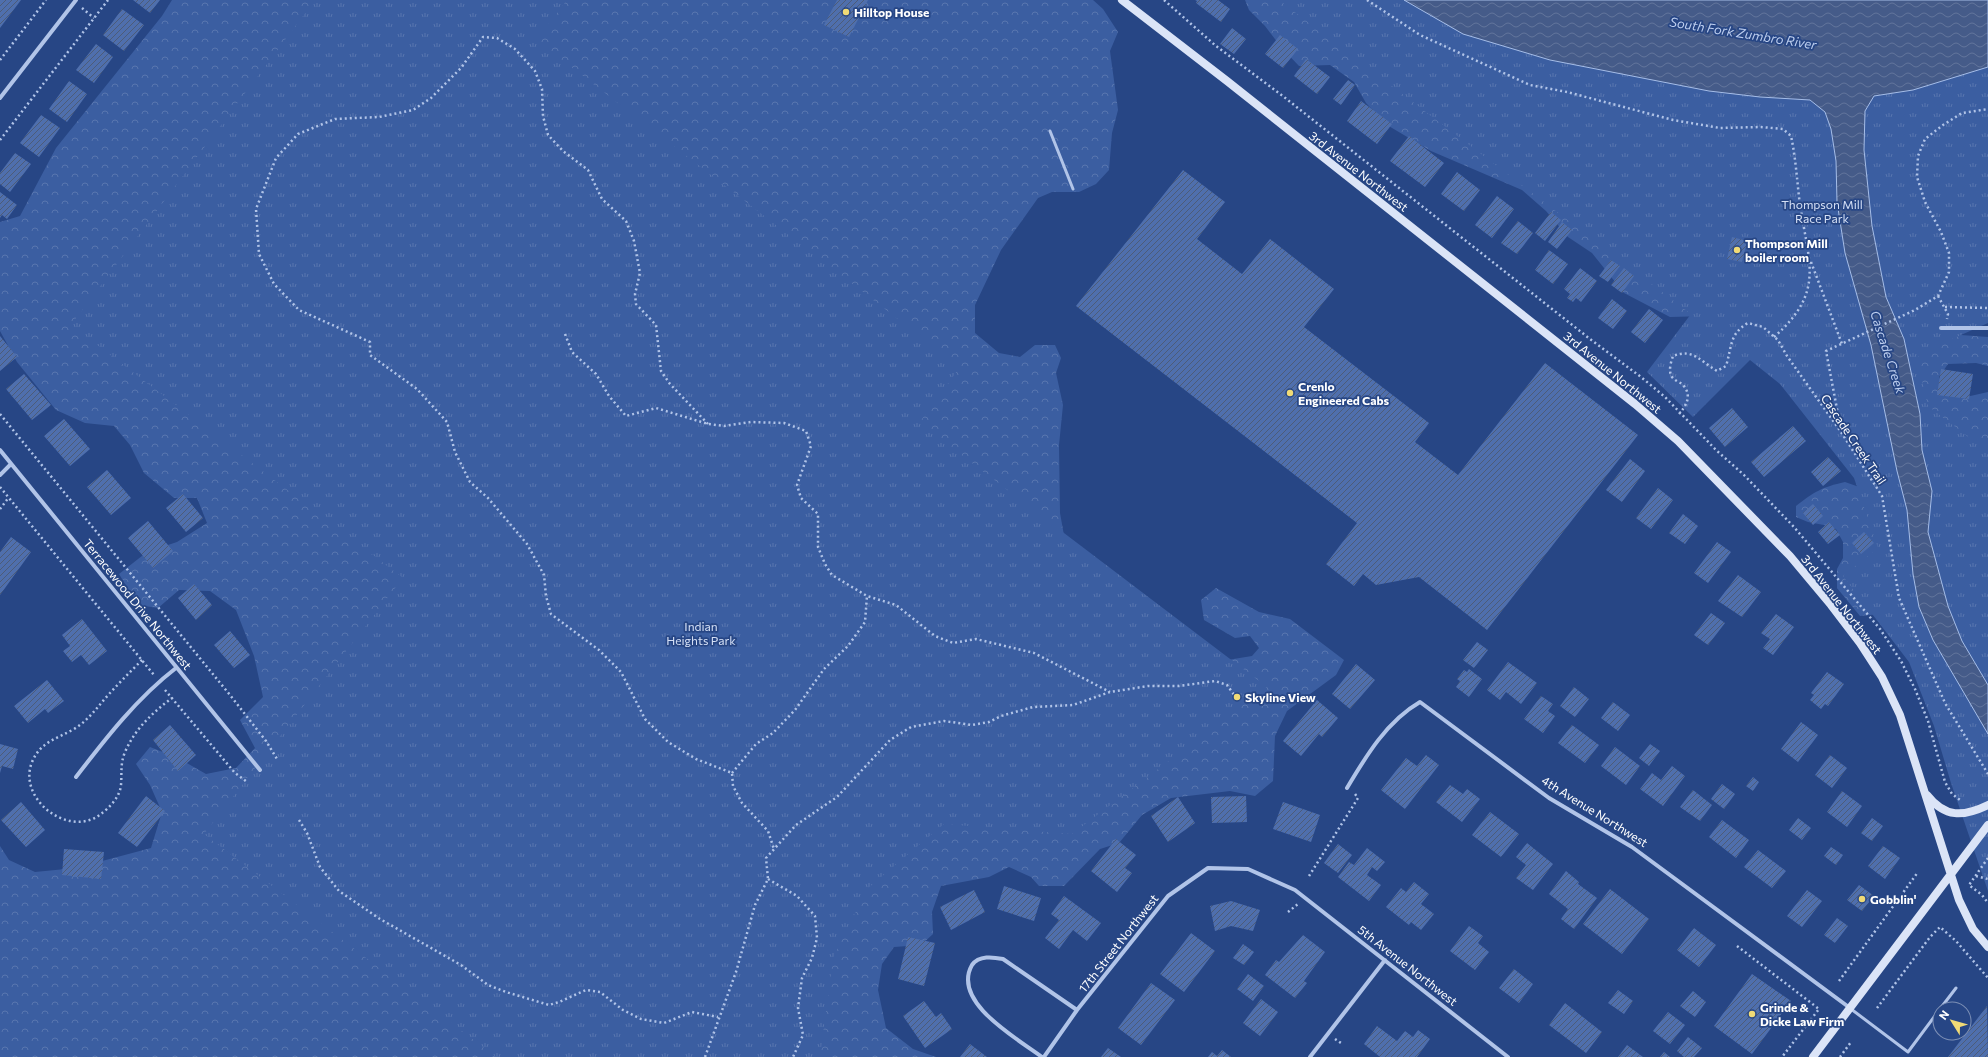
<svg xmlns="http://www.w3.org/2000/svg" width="1988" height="1057" font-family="Commissioner,sans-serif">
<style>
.forest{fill:url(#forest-crowns)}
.park{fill:url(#park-tufts)}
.water{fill:url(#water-waves);stroke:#a5bde8}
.building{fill:url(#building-hatch)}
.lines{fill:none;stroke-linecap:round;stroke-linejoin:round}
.path{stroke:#b1c4e8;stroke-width:2.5;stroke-dasharray:2 3;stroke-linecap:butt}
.lane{stroke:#b1c4e8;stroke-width:3}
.street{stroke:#b1c4e8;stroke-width:4}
.secondary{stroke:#dbe4f7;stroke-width:8}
.poi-dot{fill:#f0da76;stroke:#274685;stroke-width:1.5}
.labels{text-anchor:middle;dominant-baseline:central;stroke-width:3.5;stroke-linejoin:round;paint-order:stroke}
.poi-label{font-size:12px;font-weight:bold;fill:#fff;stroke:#274685;text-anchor:start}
.street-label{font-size:12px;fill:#fff;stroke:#274685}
.park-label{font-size:12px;fill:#d5e0f6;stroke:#274685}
.water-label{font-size:13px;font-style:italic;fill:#bdceef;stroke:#274685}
</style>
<defs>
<pattern id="forest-crowns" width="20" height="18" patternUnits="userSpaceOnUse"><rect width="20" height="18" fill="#3b5ea1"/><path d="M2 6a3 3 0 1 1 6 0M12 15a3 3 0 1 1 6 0" fill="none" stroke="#5876af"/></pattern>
<pattern id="park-tufts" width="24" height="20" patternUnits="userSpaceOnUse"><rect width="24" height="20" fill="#3b5ea1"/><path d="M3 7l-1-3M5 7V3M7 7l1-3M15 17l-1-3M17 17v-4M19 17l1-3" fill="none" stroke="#5876af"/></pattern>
<pattern id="water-waves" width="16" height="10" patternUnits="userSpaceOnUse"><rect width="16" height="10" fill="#455b89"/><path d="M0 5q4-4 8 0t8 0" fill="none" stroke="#61749b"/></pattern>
<pattern id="building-hatch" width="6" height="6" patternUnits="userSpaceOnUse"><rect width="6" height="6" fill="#4f6fad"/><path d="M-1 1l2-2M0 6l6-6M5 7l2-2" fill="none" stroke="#4d5c78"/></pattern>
</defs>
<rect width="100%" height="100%" fill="#274685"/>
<path class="forest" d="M 172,0 L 1093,0 L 1103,9 L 1118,32 L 1110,51 L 1118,110 L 1112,133 L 1109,170 L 1096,184 L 1079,192 L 1052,192 L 1038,198 L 1001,250 L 975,305 L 975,333 L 999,353 L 1020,357 L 1035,345 L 1055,345 L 1061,358 L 1056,373 L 1063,405 L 1059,445 L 1060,513 L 1065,541 L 1209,663 L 1252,656 L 1259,648 L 1250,636 L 1235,638 L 1204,620 L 1201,600 L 1216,588 L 1259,612 L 1290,619 L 1344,660 L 1336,675 L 1287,711 L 1275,736 L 1273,781 L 1255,796 L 1230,791 L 1171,798 L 1142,815 L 1119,843 L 1100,849 L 1064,886 L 1039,886 L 1031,877 L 1009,867 L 989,877 L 941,886 L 932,912 L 933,934 L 921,945 L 894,947 L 882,964 L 878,990 L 886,1028 L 913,1049 L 936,1057 L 0,1057 L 0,846 L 9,860 L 35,872 L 76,868 L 151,848 L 162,812 L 150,785 L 136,764 L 150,747 L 178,758 L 206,774 L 236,768 L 255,748 L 240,720 L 263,697 L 254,656 L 236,610 L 210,591 L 179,590 L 158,608 L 138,605 L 119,574 L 147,552 L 177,542 L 207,523 L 197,498 L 174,498 L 144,473 L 130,445 L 114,426 L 85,423 L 56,410 L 17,362 L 0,331 L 0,222 L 20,216 L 56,148 L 162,16 Z
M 1245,0 L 1384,0 L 1707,316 L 1670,317 L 1624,293 L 1592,253 L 1568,237 L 1546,211 L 1522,190 L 1431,151 L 1387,125 L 1366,103 L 1354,82 L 1330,65 L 1299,66 L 1281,47 L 1265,26 L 1249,10 Z
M 1947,334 L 1988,337 L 1988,366 L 1976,363 L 1948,364 L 1939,377 L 1946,393 L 1966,397 L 1988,392 L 1988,699 L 1904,370 L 1921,347 Z
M 1845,482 L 1862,488 L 1881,518 L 1879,614 L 1860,616 L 1837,588 L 1837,569 L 1843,558 L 1843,542 L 1836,529 L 1824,525 L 1808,522 L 1796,517 L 1796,506 C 1814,492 1822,487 1845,482 Z"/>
<path class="park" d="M 315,0 L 567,0 L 536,40 L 960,367 L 919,423 L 1267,687 L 1072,834 L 944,824 L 867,889 L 833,958 L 820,1057 L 496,1057 L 204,834 L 403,578 L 71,325 Z
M 1279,0 L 1567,0 L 1988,7 L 1988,323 L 1918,354 L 1919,368 L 1928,406 L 1988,452 L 1988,891 L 1951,783 L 1934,726 L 1909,662 L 1843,576 L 1878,548 L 1854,478 L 1780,384 L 1750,360 L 1693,417 L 1647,372 L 1691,314 Z"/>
<path class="water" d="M 1404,0 L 1988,0 L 1988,67 L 1913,90 L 1874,96 L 1865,111 L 1864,150 L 1872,226 L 1886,297 L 1904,339 L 1920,414 L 1922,450 L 1932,491 L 1928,532 L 1948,606 L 1962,641 L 1988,685 L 1988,734 L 1933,640 L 1919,607 L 1913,574 L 1907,510 L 1897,471 L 1871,345 L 1845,253 L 1837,202 L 1836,161 L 1831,129 L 1825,112 L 1810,100 L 1760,97 L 1709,91 L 1550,60 L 1463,34 Z"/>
<path class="building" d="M 0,0 L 21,0 L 0,28 Z
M 133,0 L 160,0 L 150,13 Z
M 837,0 L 868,0 L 849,37 L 824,25 Z
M 1195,0 L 1218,0 L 1230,9 L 1221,22 L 1196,3 L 1197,1 Z
M 122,9 L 144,25 L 124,51 L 103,35 Z
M 1232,28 L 1246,39 L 1234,54 L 1220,44 Z
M 1280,35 L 1298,49 L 1283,68 L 1265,54 Z
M 96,44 L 113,57 L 94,83 L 76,70 Z
M 1306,59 L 1330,77 L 1317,94 L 1294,76 Z
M 1348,80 L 1355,85 L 1341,105 L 1333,99 Z
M 69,81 L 87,94 L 67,122 L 49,109 Z
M 1361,101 L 1392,124 L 1377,144 L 1347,121 Z
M 41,115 L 60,128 L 39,157 L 20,143 Z
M 1409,136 L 1444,163 L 1425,187 L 1390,161 Z
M 15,153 L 31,164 L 10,192 L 0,184 L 0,173 Z
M 1183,170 L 1225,202 L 1197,239 L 1242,274 L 1270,239 L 1334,289 L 1304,327 L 1429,423 L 1415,442 L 1458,475 L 1545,363 L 1638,435 L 1487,630 L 1419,577 L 1376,585 L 1363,574 L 1354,586 L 1326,564 L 1357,523 L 1076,306 Z
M 1457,172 L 1480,190 L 1464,211 L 1441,194 Z
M 0,192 L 17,205 L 7,219 L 2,215 L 0,218 Z
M 1497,196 L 1514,209 L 1492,238 L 1475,225 Z
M 1551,212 L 1561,220 L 1545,241 L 1535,233 Z
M 1518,221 L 1533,233 L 1517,254 L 1501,243 Z
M 1562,222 L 1572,230 L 1557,249 L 1548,242 Z
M 1732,237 L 1747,241 L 1742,262 L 1727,259 Z
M 1549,250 L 1568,264 L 1553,284 L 1535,270 Z
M 1611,260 L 1620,266 L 1608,282 L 1599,276 Z
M 1580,268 L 1597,281 L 1581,302 L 1576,298 L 1573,302 L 1567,298 L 1570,294 L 1564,289 Z
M 1624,268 L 1634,276 L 1622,293 L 1611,285 Z
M 1612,299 L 1627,311 L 1613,329 L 1598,318 Z
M 1649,309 L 1663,320 L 1645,343 L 1631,332 Z
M 0,336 L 17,357 L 0,371 Z
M 1941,369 L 1973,374 L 1969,399 L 1937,395 Z
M 24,374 L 51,405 L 32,420 L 6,389 Z
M 1732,408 L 1748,427 L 1725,447 L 1709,428 Z
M 64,419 L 90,449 L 70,466 L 44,436 Z
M 1793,426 L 1806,441 L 1764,477 L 1751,462 Z
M 1828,457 L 1841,471 L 1823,486 L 1811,472 Z
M 1630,459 L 1645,471 L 1622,502 L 1606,490 Z
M 107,470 L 131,498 L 111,515 L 87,487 Z
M 1658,488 L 1673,500 L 1651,529 L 1636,518 Z
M 183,494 L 203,518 L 186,532 L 166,508 Z
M 1813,504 L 1823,516 L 1813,525 L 1803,513 Z
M 1683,514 L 1698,526 L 1685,544 L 1669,533 Z
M 148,521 L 173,551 L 153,568 L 128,538 Z
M 1829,522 L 1840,535 L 1828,544 L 1818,532 Z
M 1864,532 L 1874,543 L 1861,554 L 1852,543 Z
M 11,537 L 31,552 L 0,595 L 0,552 Z
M 1717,542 L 1731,552 L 1708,583 L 1694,573 Z
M 1738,575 L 1761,592 L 1742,617 L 1718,601 Z
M 194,584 L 212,605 L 196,620 L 178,598 Z
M 1711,613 L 1725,623 L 1708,645 L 1694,635 Z
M 1776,614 L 1794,627 L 1773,655 L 1763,648 L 1770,639 L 1761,633 Z
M 82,619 L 107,651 L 89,665 L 81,655 L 72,662 L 63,651 L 70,646 L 62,635 Z
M 230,631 L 250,655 L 234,668 L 214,645 Z
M 1477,642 L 1488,650 L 1474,668 L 1463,660 Z
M 1508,662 L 1537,683 L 1521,704 L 1506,692 L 1500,700 L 1487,690 Z
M 1356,664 L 1375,680 L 1350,709 L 1332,694 Z
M 1469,669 L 1482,679 L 1469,697 L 1456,687 L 1460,681 L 1457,679 L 1464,670 L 1467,672 Z
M 1827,672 L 1844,684 L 1828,706 L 1825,704 L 1821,709 L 1810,700 L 1814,695 L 1811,693 Z
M 47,680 L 64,701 L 48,713 L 45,709 L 28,723 L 14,706 Z
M 1574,687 L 1589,699 L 1575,717 L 1560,706 Z
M 1541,696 L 1553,704 L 1548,711 L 1555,716 L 1543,733 L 1524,719 Z
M 1317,700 L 1338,718 L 1322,737 L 1319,734 L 1301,756 L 1283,741 Z
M 1613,702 L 1630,715 L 1618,731 L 1601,718 Z
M 1801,722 L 1818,735 L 1798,762 L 1781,749 Z
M 170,725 L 196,755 L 178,771 L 153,740 Z
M 1572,725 L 1599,745 L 1585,763 L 1558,743 Z
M 0,744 L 18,749 L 13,769 L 2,766 L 0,773 Z
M 1650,744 L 1660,751 L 1649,766 L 1639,758 Z
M 1615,747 L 1640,766 L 1626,785 L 1601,766 Z
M 1426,755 L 1439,765 L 1405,809 L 1381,790 L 1406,758 L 1417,766 Z
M 1830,755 L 1847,768 L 1832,788 L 1815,775 Z
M 1672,766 L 1685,776 L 1663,806 L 1640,789 L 1652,773 L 1661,780 Z
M 1753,777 L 1759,782 L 1753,791 L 1746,786 Z
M 1722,784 L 1735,794 L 1724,809 L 1711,799 Z
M 1450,785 L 1463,794 L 1467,789 L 1480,799 L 1462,822 L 1436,802 Z
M 1693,790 L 1712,805 L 1700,821 L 1680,807 Z
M 1842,791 L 1862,806 L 1847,827 L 1827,812 Z
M 146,796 L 165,811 L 137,847 L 118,833 Z
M 1246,796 L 1247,822 L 1212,823 L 1211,797 Z
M 1178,797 L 1195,823 L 1168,842 L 1151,816 Z
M 21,802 L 45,830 L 26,847 L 1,820 Z
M 1283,802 L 1320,815 L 1311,842 L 1273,829 Z
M 1490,812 L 1519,834 L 1501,857 L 1472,835 Z
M 1798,818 L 1811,828 L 1802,840 L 1789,830 Z
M 1872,818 L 1883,826 L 1872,841 L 1861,833 Z
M 1722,820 L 1749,840 L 1736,858 L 1709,837 Z
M 1116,839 L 1136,855 L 1125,868 L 1132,873 L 1117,892 L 1091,871 Z
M 1527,843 L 1553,864 L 1533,890 L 1516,878 L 1526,865 L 1516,857 Z
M 1338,844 L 1352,855 L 1338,873 L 1324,863 Z
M 1883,846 L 1900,858 L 1885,879 L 1868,866 Z
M 1831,847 L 1843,855 L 1836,865 L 1824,856 Z
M 1367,848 L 1385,862 L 1377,871 L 1372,867 L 1367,875 L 1381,885 L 1369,901 L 1338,877 L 1349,862 L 1354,865 Z
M 64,849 L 104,852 L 101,879 L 62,875 Z
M 1758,850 L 1786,871 L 1772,888 L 1744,867 Z
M 1566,871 L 1579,882 L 1578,884 L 1597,898 L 1574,929 L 1561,919 L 1568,909 L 1549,894 Z
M 1414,882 L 1429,894 L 1421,904 L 1434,914 L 1421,930 L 1411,922 L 1409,925 L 1386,907 L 1401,888 L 1406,892 Z
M 1859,885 L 1874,896 L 1862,911 L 1847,900 Z
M 1004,886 L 1041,898 L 1034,921 L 997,909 Z
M 1610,889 L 1649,919 L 1622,954 L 1583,924 Z
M 974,890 L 985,912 L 951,930 L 940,907 Z
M 1807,890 L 1822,901 L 1802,927 L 1787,916 Z
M 1064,896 L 1101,923 L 1087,941 L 1073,930 L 1059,949 L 1045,938 L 1059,920 L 1051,914 Z
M 1231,901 L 1260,910 L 1253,931 L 1231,926 L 1215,931 L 1210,906 Z
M 1837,918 L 1848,926 L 1835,943 L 1824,935 Z
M 1469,926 L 1483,936 L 1478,943 L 1489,952 L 1475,970 L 1450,951 Z
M 1694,928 L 1716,945 L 1699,967 L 1677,950 Z
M 1191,933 L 1215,951 L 1184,992 L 1160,974 Z
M 1303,935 L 1325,952 L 1304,981 L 1307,983 L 1295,998 L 1265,975 L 1276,960 L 1279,962 Z
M 908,937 L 935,943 L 924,986 L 898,979 Z
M 1243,944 L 1254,952 L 1244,965 L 1233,958 Z
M 1514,969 L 1533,984 L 1519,1003 L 1499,988 Z
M 1248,974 L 1264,986 L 1253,1001 L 1237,989 Z
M 1752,974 L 1791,1001 L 1752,1054 L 1714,1026 Z
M 1151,983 L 1175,1000 L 1141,1045 L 1118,1028 Z
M 1618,990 L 1633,1001 L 1624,1014 L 1608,1003 Z
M 1693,991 L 1706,1002 L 1695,1017 L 1680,1006 Z
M 1261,999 L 1278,1012 L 1260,1036 L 1243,1023 Z
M 924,1001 L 936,1017 L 941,1013 L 952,1029 L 925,1048 L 903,1016 Z
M 1565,1003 L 1602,1032 L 1586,1053 L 1549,1025 Z
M 1987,1006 L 1988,1057 L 1948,1057 Z
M 1668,1012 L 1685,1025 L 1670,1044 L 1653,1031 Z
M 1377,1026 L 1397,1041 L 1405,1031 L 1413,1037 L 1418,1030 L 1430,1039 L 1417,1057 L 1380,1057 L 1364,1044 Z
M 1688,1037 L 1702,1048 L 1694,1057 L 1684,1057 L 1677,1051 Z
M 970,1044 L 987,1057 L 960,1057 Z
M 1627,1045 L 1643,1057 L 1618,1057 Z
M 1108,1048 L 1121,1057 L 1101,1057 Z
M 1222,1050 L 1231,1057 L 1208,1057 L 1212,1052 L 1217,1056 Z
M 1664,1052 L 1670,1057 L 1660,1057 Z"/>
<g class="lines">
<path class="path" d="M 1164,0 L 1216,46 L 1284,97 L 1590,339 L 1641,377 L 1665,397 L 1716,450 L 1744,475 L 1794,527 L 1880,629 L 1901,661 L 1915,689 L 1928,721 L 1945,782 L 1952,794 L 1960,800
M 1367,0 L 1420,35 L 1530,85 L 1567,92 L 1673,120 L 1720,128 L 1761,127 L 1783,129 L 1791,136 C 1796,159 1797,182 1800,205 C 1809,264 1825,292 1774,337
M 82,8 L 94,18
M 0,60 L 46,0
M 0,140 L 108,0
M 1811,262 L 1842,344
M 1938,296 L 1948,314 L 1947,319
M 1945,307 L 1988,308
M 565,334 L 572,352 L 596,374 L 609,396 L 626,416 L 656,408 L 708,424 L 724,426 L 751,422 L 784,423 L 806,431 L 811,446 L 797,485 L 801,498 L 818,514 L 818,547 L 825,564 L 832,575 L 867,596 L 896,605 L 935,636 L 953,643 L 976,639 L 1034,653 L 1110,692
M 0,414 L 230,695 L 266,741 L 277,759
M 1679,414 C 1687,405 1692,395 1683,385 C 1680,382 1675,381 1672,377 C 1668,371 1671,362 1673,356 C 1693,348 1700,361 1717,371 L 1726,366 C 1732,347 1729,334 1748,323 L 1763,327 L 1778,340 L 1787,356 L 1841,432 L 1882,496 L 1899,598 L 1945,703 L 1988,774
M 708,424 L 670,384 L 661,371 L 656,325 L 636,304 L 635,294 L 640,273 L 634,241 L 626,221 L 602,199 L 588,170 L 563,151 L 548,135 L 543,116 L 542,89 L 535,71 L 515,49 L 497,38 L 483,37 L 461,68 L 431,98 L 413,110 L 379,117 L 335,119 L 298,134 L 276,158 L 256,209 L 259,254 L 274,284 L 299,310 L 370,342 L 370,355 L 417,389 L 447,422 L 455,452 L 470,482 L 488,498 L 527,544 L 544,575 L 546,596 L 551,614 L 599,650 L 621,672 L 645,719 L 668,742 L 696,759 L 732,773 L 733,786 L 742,803 L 768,831 L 774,849
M 1841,430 L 1826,351 L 1915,310 L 1938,296 L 1949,272 L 1949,253 L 1941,232 L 1925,202 L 1917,177 L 1918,156 L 1925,139 L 1943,125 L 1962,113 L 1988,109
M 0,487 L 154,675
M 0,509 L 9,497
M 142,660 C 131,671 120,682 110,693 C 98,706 89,720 74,729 C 57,739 41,741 32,762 C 17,799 69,839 101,814 C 109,808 120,797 121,785 C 122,773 120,764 125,752 C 135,729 152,713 172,698
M 165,690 L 235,773 L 247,782
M 732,773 L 756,744 L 773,733 L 795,710 L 824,669 L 848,646 L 865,622 L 867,596
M 299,820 L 307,833 L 320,867 L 339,891 L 380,919 L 461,965 L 488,985 L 506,992 L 549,1005 L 559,1002 L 586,990 L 600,992 L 623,1010 L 641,1019 L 664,1023 L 692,1012 L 718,1017
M 1988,858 L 1969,885 L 1982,895 L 1988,903
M 1309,876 L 1358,798 L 1355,794
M 1976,876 L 1988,879
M 768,879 L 797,896 L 815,916 L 817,938 L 812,958 L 802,978 L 798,1008 L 803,1035 L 793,1057
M 1288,912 L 1298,904
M 1737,946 L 1819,1009 L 1782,1057
M 1839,981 L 1918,872
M 1877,1008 L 1930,937 L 1940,927 L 1956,941 L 1988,978
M 1335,1039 L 1341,1043
M 705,1057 L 736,972 L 755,905 L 768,879 L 766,858 L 796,825 L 837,797 L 890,740 L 911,727 L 944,721 L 972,725 L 989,722 L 1001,716 L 1033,707 L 1073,705 L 1110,692 L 1148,686 L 1179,686 L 1215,681 L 1227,685 L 1235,696
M 1840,1057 L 1851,1042"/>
<path class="lane" d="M 1050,131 L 1073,189
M 1851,1009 L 1908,1052 L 1940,1009
M 1940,1009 L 1956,988"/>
<path class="street" d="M 0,98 L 76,0
M 1941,328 L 1988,328
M 0,450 L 260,770
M 0,475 L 11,464
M 76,777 C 106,738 137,698 176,668
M 1347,788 C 1366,756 1387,721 1420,702 L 1549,798 L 1632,847 L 1850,1008
M 1042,1057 C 1018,1039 951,1002 972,965 C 979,955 993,957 1003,959 L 1077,1010
M 1044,1057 L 1077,1010 L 1168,896 L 1208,868 L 1248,869 L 1295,890 L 1508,1057
M 1310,1057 L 1385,960"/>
<path class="secondary" d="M 1122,0 L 1227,81 L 1635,404 L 1678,441 L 1790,556 L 1831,605 L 1860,643 L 1882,677 L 1900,715 L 1959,900 L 1973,929 L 1988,947
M 1927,795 C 1945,818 1963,817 1988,805
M 1813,1057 L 1988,825"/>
</g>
<g class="poi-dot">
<circle cx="846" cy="12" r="4"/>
<circle cx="1737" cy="250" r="4"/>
<circle cx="1290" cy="393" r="4"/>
<circle cx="1237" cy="697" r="4"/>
<circle cx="1862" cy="899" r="4"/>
<circle cx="1752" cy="1014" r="4"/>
</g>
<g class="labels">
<g class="poi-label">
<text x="854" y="12">Hilltop House</text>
<text x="1745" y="243">Thompson Mill<tspan x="1745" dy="14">boiler room</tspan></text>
<text x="1298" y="386">Crenlo<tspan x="1298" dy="14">Engineered Cabs</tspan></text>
<text x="1245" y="697">Skyline View</text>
<text x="1870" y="899">Gobblin'</text>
<text x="1760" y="1007">Grinde &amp;<tspan x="1760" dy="14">Dicke Law Firm</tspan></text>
</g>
<g class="street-label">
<text transform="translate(1359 171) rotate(38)">3rd Avenue Northwest</text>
<text transform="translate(1613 372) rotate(39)">3rd Avenue Northwest</text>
<text transform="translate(1854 439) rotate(56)">Cascade Creek Trail</text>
<text transform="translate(138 604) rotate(51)">Terracewood Drive Northwest</text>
<text transform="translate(1842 604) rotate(52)">3rd Avenue Northwest</text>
<text transform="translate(1595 811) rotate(32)">4th Avenue Northwest</text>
<text transform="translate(1118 943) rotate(-52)">17th Street Northwest</text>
<text transform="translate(1408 965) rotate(38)">5th Avenue Northwest</text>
</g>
<g class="park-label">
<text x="1822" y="204">Thompson Mill<tspan x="1822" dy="14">Race Park</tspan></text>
<text x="701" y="626">Indian<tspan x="701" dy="14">Heights Park</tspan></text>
</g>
<g class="water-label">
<text transform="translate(1743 33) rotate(9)">South Fork Zumbro River</text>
<text transform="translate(1888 352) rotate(72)">Cascade Creek</text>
</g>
</g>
<g transform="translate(1952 1021) rotate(307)"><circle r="19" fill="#274685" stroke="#7d90b6"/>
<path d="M0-3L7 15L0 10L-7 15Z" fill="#f0da76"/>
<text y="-6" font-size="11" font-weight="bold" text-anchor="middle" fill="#ffffff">N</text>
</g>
</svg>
